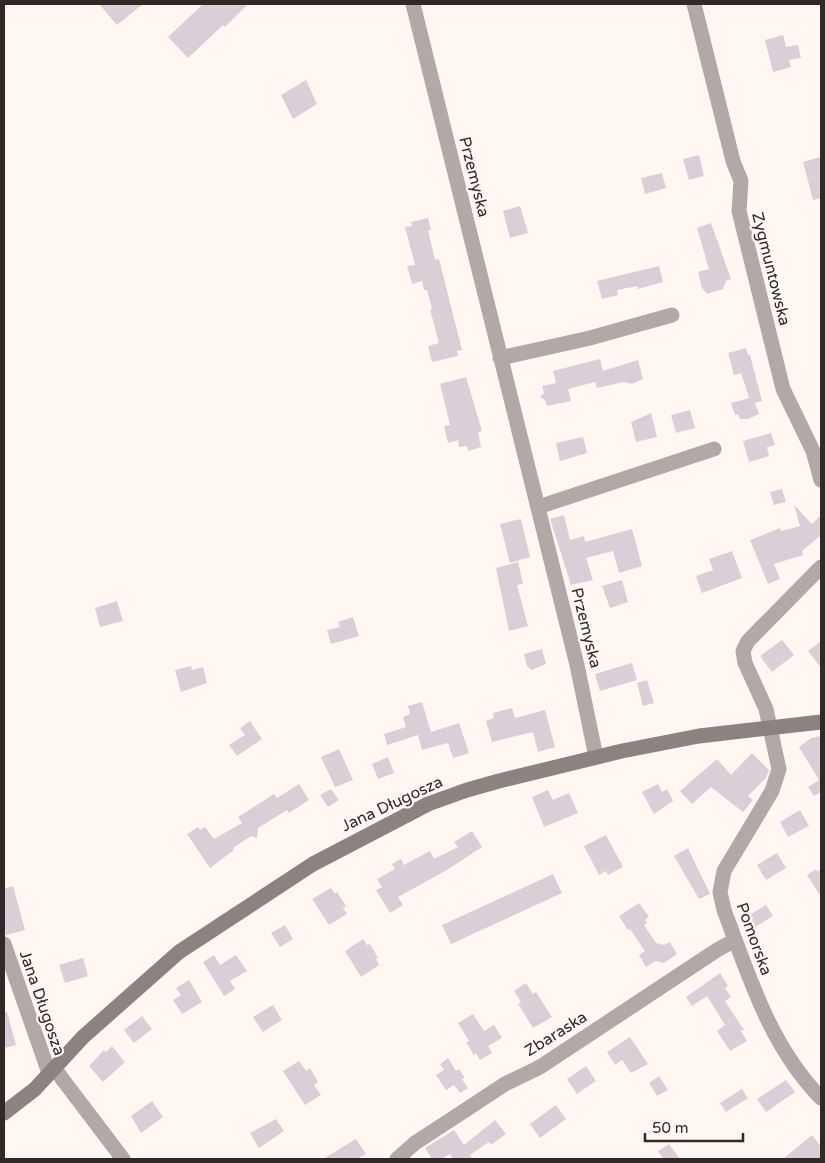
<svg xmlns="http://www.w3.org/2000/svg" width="825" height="1163" font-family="'Varela Round',sans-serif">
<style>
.building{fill:#dbcfd7}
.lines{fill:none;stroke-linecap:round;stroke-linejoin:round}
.street{stroke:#b0a9a8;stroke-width:15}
.secondary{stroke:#8c8380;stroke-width:15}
.labels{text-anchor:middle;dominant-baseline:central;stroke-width:4.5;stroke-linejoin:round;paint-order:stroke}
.street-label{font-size:16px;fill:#2f2a27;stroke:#fff7f2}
</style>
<rect width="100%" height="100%" fill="#fff7f2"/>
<path class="building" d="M 99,4 L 143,4 L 117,25 Z
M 203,4 L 248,4 L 225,27 L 223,25 L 188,58 L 168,37 Z
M 783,35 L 786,47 L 798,45 L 801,58 L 789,60 L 791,67 L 773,72 L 765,40 Z
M 306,80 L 317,104 L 293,119 L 281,95 Z
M 699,155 L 704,176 L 689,180 L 683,159 Z
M 821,157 L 821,198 L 813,200 L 803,162 Z
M 662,173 L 666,188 L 645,194 L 641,178 Z
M 520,206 L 528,233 L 510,238 L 503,211 Z
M 428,218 L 431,230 L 428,230 L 435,260 L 439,259 L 462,350 L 457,351 L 458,356 L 432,362 L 428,346 L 439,343 L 430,309 L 432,309 L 427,290 L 424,290 L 422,281 L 412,284 L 407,266 L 415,265 L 405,227 L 412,226 L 411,222 Z
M 711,223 L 731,279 L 726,281 L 723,289 L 707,294 L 702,288 L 698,272 L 709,269 L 697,228 Z
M 659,266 L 663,282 L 638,289 L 637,286 L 617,290 L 618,295 L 602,299 L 597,281 Z
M 746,348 L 748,355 L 750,355 L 762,401 L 755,403 L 759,414 L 748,419 L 740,419 L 738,414 L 735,415 L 731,403 L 749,398 L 741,373 L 734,375 L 728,353 Z
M 600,359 L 603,371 L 638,360 L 643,379 L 632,384 L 624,382 L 597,388 L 595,382 L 568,389 L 571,401 L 547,406 L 545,400 L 540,397 L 544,393 L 542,386 L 556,383 L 553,371 Z
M 466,377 L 482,431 L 478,432 L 481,447 L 468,451 L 467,446 L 459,447 L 458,440 L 448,443 L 444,426 L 450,425 L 440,384 Z
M 690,410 L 695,428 L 676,433 L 671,415 Z
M 651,413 L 657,437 L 636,442 L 631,422 Z
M 771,433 L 775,445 L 767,447 L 769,456 L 749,462 L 743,441 Z
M 583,437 L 587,453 L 560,461 L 556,443 Z
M 782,489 L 786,502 L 774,505 L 770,492 Z
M 794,505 L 812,524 L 821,515 L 821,535 L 802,551 L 803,555 L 774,564 L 780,579 L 768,584 L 750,540 L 780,528 L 781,531 L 800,526 Z
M 564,515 L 570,540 L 584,536 L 585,542 L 632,529 L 642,566 L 619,573 L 613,551 L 586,558 L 593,580 L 571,585 L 550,519 Z
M 521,519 L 530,557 L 510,563 L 500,524 Z
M 732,551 L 742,578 L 702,593 L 696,576 L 713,570 L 709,559 Z
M 518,562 L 523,584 L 517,585 L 528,626 L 509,631 L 496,568 Z
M 622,580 L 628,602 L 610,608 L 602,586 Z
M 117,601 L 123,621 L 100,627 L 95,608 Z
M 353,617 L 359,636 L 331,644 L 327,630 L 340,627 L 338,622 Z
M 782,640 L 794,655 L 772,672 L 760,656 Z
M 821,641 L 821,668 L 808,651 Z
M 542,649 L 546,664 L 532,670 L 527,666 L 524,654 Z
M 632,663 L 637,680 L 600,691 L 595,674 Z
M 191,666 L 192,670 L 203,667 L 207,683 L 181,692 L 175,670 Z
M 647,680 L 654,703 L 643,706 L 637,683 Z
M 422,702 L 431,732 L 459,723 L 469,753 L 453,758 L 448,743 L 422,750 L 418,735 L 387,745 L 384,734 L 406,727 L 403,717 L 410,714 L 408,706 Z
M 512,708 L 515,718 L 545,710 L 555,747 L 538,752 L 533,732 L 492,742 L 486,721 L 494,718 L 493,713 Z
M 250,721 L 262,739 L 237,756 L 229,745 L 245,735 L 240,728 Z
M 821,736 L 821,792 L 814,796 L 808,787 L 819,780 L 799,747 L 811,738 Z
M 339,749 L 353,780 L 335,787 L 321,757 Z
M 752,753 L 769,770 L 766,778 L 748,796 L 753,800 L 743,812 L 711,787 L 692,804 L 680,791 L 717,759 L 731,775 Z
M 388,757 L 394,773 L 378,779 L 372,764 Z
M 299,784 L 309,800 L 289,813 L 287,810 L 258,828 L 257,838 L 251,836 L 233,848 L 234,850 L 210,868 L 187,834 L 198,827 L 200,830 L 205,827 L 214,839 L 242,823 L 238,817 L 274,794 L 277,798 Z
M 658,784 L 662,792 L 667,789 L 673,801 L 654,814 L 642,792 Z
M 331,789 L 339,800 L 328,807 L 320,795 Z
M 548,790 L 553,800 L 569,793 L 578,813 L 544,827 L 532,797 Z
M 800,810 L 809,826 L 788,837 L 780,822 Z
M 472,831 L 482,847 L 447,870 L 398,897 L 403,905 L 390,913 L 376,890 L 382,887 L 377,879 L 395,869 L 392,864 L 401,859 L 404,865 L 430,851 L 434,859 L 458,847 L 454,842 Z
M 606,835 L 623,867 L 608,875 L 606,871 L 599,875 L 584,846 Z
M 688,848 L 710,894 L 699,899 L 674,856 Z
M 777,853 L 786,868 L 766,880 L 757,865 Z
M 816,869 L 817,872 L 821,869 L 821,897 L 807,875 Z
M 553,874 L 562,893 L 451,944 L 442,925 Z
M 13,886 L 25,930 L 6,935 L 4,925 L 4,889 Z
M 331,888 L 335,894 L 337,892 L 346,906 L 343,908 L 347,914 L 329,925 L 312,899 Z
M 639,903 L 649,917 L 645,920 L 647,923 L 644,925 L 656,943 L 664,945 L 670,942 L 677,954 L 664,963 L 655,961 L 646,967 L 639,955 L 645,951 L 630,929 L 628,930 L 619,916 Z
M 766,905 L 773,916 L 747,932 L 753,918 L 751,914 Z
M 285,925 L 293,939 L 280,947 L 271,933 Z
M 363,939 L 367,945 L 370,944 L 378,958 L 376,959 L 379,965 L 361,977 L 345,951 Z
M 214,955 L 220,965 L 236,955 L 247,971 L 230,981 L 235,989 L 224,996 L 203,962 Z
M 83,958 L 88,976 L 65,983 L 59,965 Z
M 720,973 L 728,986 L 725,988 L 731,997 L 725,1001 L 744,1030 L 741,1031 L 747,1041 L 730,1051 L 717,1031 L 725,1025 L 707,996 L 692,1006 L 686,997 Z
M 189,980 L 202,1002 L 182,1014 L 173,1000 L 181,995 L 176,988 Z
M 526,983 L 533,994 L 536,992 L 552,1017 L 533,1028 L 518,1004 L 521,1002 L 514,991 Z
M 273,1005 L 282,1020 L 263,1032 L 253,1017 Z
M 4,1012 L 7,1012 L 16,1045 L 4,1048 Z
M 473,1014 L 484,1031 L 494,1025 L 502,1038 L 488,1046 L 492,1053 L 480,1060 L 476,1053 L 474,1055 L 466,1042 L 469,1041 L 458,1023 Z
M 142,1016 L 152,1029 L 134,1043 L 124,1030 Z
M 630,1037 L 648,1064 L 631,1073 L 622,1060 L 615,1065 L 607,1052 Z
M 112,1046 L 125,1062 L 103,1082 L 89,1066 L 104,1050 L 106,1052 Z
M 448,1058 L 456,1071 L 459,1069 L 465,1078 L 462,1079 L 468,1088 L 460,1093 L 454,1085 L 446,1090 L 436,1075 L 444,1070 L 440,1064 Z
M 299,1061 L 306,1071 L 310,1068 L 318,1082 L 314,1085 L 321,1095 L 305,1105 L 283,1071 Z
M 586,1066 L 596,1081 L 577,1094 L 567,1079 Z
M 659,1076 L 668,1090 L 657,1096 L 649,1083 Z
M 786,1080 L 795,1092 L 766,1112 L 757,1099 Z
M 742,1089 L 748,1098 L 726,1112 L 720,1103 Z
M 152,1101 L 163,1117 L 141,1133 L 131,1116 Z
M 556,1105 L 566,1119 L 540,1138 L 530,1124 Z
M 276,1119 L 284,1131 L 259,1148 L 250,1133 Z
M 495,1120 L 506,1134 L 491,1145 L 489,1142 L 470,1155 L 473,1159 L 453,1159 L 450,1154 L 441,1159 L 432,1159 L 425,1148 L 454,1130 L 464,1145 Z
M 812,1135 L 821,1147 L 821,1159 L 783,1159 Z
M 356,1139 L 366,1154 L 357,1159 L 323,1159 Z
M 669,1144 L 680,1159 L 663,1159 L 658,1151 Z"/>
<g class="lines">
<path class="street" d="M 413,4 L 577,665 L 596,757
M 694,4 L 733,161 L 741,181 L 739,211 L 783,389 L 813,451 L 821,480
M 500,358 L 590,338 L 672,315
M 538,507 L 714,449
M 821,567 L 748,641 L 743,651 L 745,663 L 766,709 L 779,769 L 772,791 L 724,871 L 720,892 L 724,910 C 749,976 770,1046 821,1098
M 4,944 L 49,1073
M 54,1068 L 123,1159
M 397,1159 L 415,1143 L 464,1111 L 505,1084 L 540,1067 L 717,950 L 735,940"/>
<path class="secondary" d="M 4,1113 L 35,1089 L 83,1037 L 179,952 L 313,864 L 428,804 L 467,790 L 499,781 L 622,751 L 699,736 L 821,722"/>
</g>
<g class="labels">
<g class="street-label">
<text transform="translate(474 177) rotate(76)">Przemyska</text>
<text transform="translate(771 269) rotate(76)">Zygmuntowska</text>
<text transform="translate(586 628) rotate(76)">Przemyska</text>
<text transform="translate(392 804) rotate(-25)">Jana Długosza</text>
<text transform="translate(754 939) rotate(70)">Pomorska</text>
<text transform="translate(42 1003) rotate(71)">Jana Długosza</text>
<text transform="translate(556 1034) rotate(-32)">Zbaraska</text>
</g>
</g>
<rect width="825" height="1163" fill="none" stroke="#2f2a27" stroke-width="10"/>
<path d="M645 1133v8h98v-8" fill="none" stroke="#2f2a27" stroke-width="2.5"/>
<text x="652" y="1133" font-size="15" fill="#2f2a27" stroke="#fff7f2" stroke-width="4" paint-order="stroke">50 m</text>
</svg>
